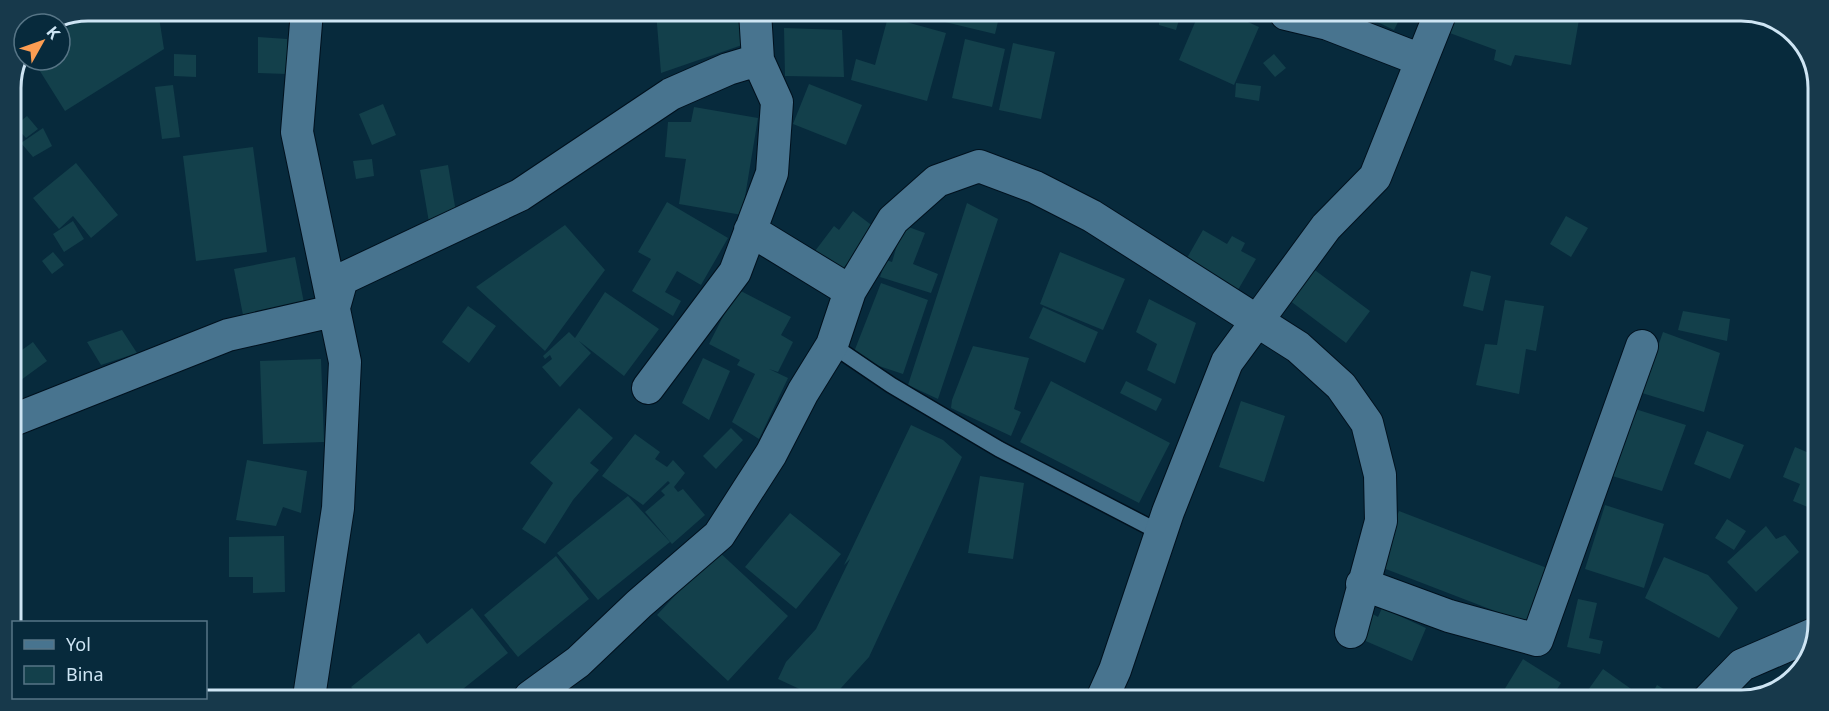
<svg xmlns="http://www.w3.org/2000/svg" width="1829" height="711" font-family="'Noto Sans',sans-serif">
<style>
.building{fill:#13404b}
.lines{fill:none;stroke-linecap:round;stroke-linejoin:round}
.lane-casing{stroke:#00111e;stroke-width:18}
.street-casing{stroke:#00111e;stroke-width:34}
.lane{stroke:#48748f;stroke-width:15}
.street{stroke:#48748f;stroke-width:32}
.rim{fill:none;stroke:#cee5f4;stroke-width:3}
</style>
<rect width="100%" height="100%" fill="#072a3c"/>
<path class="building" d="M 95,11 L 158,11 L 164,49 L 65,111 L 33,60 L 60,60 L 60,32 Z
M 656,12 L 738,12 L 745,44 L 661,73 Z
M 925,13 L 1000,13 L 995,34 L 924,17 Z
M 1147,13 L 1181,13 L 1176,30 L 1159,25 L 1159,17 Z
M 1199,13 L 1228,13 L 1259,27 L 1234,85 L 1179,60 Z
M 1369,14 L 1402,14 L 1394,30 L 1367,17 Z
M 1454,14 L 1580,14 L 1571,65 L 1515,55 L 1511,66 L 1494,60 L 1496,50 L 1447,32 Z
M 888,17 L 946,33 L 927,101 L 851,80 L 856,59 L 875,65 Z
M 784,28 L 842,30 L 844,77 L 785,76 Z
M 258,37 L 287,39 L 287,74 L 258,73 Z
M 965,39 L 1005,49 L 992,107 L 952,98 Z
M 1013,43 L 1055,52 L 1041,119 L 999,110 Z
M 174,54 L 196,55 L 196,77 L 174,76 Z
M 1274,54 L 1286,68 L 1275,77 L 1263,63 Z
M 1236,83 L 1261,86 L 1259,101 L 1235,97 Z
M 809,84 L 862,105 L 846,145 L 793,124 Z
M 173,85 L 180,137 L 162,139 L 155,87 Z
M 383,104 L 396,135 L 372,145 L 359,114 Z
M 694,107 L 758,118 L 742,215 L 679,204 L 686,159 L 665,157 L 668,122 L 691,122 Z
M 27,116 L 38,129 L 26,138 L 15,126 Z
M 43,128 L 52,146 L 33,157 L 21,143 Z
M 253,147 L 267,252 L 196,261 L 183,156 Z
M 372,159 L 374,176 L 356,179 L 353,161 Z
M 76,163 L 118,215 L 91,238 L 73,216 L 59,229 L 33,198 Z
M 448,165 L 458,224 L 430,228 L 420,170 Z
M 667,202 L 728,238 L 701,285 L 677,271 L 665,292 L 681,301 L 673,316 L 632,291 L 651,259 L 638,252 Z
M 967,203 L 998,219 L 938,399 L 908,385 Z
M 853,211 L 874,227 L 839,274 L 812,255 L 834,226 L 839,230 Z
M 1566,216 L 1588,228 L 1571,257 L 1550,244 Z
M 73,221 L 84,239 L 64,252 L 53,234 Z
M 565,225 L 605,270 L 545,351 L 476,287 Z
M 903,225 L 925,233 L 913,264 L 938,274 L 931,293 L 880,277 L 886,260 L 892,262 Z
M 1203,230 L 1227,244 L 1232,236 L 1245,243 L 1241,251 L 1256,259 L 1235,295 L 1183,265 Z
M 53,252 L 64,265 L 52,274 L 42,261 Z
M 1060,252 L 1125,279 L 1103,330 L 1040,304 Z
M 295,257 L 304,303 L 243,315 L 234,269 Z
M 1312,268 L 1370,311 L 1346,343 L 1289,300 Z
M 1471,271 L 1491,276 L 1483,311 L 1463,306 Z
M 881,283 L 928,300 L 903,374 L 852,357 Z
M 737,289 L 791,317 L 781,335 L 793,342 L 778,372 L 769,369 L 788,378 L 759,439 L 732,422 L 755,374 L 737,365 L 740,360 L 709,344 Z
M 605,292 L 659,329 L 624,376 L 579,341 L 591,353 L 560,387 L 542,367 L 552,359 L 550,355 L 545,359 L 543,356 L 569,332 L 575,338 Z
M 1149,299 L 1196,323 L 1175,384 L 1147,370 L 1157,344 L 1136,332 Z
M 1505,300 L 1544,306 L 1536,351 L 1526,349 L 1519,394 L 1476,385 L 1485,344 L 1497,345 Z
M 468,306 L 496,326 L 469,363 L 442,342 Z
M 1043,307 L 1098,332 L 1085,363 L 1029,338 Z
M 1683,311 L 1730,319 L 1727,341 L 1678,330 Z
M 122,330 L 137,353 L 101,365 L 87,342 Z
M 1663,332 L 1720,353 L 1704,412 L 1642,393 Z
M 33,342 L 47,361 L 21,380 L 11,366 L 11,358 Z
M 973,346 L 1029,358 L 1014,409 L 1021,412 L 1011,436 L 951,408 L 952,400 Z
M 703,358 L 730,371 L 709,420 L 682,403 Z
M 321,359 L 324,442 L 263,444 L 260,361 Z
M 1051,381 L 1170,443 L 1139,503 L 1020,442 Z
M 1126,381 L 1162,399 L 1156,411 L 1120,393 Z
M 1241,401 L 1285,416 L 1264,482 L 1219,467 Z
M 579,408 L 613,438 L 590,463 L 599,470 L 573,500 L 545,544 L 522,529 L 553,483 L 530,463 Z
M 1632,408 L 1686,425 L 1662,491 L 1609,475 Z
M 911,425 L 943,440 L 962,457 L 869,657 L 832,698 L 819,698 L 778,679 L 786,662 L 816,629 L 850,559 L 844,565 Z
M 731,428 L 743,440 L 716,469 L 703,456 Z
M 1707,431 L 1744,445 L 1730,479 L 1694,464 Z
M 635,434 L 660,452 L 655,459 L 667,467 L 673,460 L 685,473 L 674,487 L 678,492 L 683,489 L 705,515 L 672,544 L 645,512 L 665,495 L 661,491 L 670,483 L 668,481 L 643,505 L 602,476 Z
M 1795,447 L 1816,456 L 1815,510 L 1793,501 L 1800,484 L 1783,477 Z
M 247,460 L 307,471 L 301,513 L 283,507 L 276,526 L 236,520 Z
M 980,476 L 1024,483 L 1013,559 L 968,553 Z
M 628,496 L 670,542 L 598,600 L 557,553 Z
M 1605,505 L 1664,524 L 1644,588 L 1585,569 Z
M 1399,511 L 1547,568 L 1526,623 L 1378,566 Z
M 790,513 L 841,554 L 796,609 L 745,567 Z
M 1727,519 L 1746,531 L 1734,550 L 1715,538 Z
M 1766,526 L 1776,539 L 1785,535 L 1799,552 L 1756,592 L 1727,562 Z
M 284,536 L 285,592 L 253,593 L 253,577 L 229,577 L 229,537 Z
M 717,550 L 788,616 L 728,681 L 657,615 Z
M 11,553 L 16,555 L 11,567 Z
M 556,556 L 589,599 L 518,657 L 484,615 Z
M 1664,557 L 1708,575 L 1738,608 L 1719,638 L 1645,598 Z
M 1578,599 L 1597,603 L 1589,638 L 1603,641 L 1600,654 L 1567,647 Z
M 472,608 L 508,653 L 453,697 L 360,697 L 351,687 L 419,633 L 427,644 Z
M 1382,608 L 1426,628 L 1412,661 L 1354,636 L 1366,610 L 1378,617 Z
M 1523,659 L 1561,683 L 1550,700 L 1498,700 Z
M 1603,669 L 1641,696 L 1638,700 L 1581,700 Z
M 1657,685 L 1682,700 L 1652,700 L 1649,699 Z
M 563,687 L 573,698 L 551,698 Z"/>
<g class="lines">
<g class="lane-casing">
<path id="lane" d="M 832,345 L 891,385 L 999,449 L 1161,533"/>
</g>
<g class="street-casing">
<path id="street" d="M 307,11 L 297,132 L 345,362 L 338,508 L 309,697
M 1286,14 L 1328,24 L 1421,60
M 750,230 L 850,291
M 648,388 L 735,272 L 772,173 L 777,102 L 758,60 L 755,12
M 11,421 L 228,335 L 333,311 L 342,279 L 520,195 L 671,94 L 728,69 L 758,60
M 1362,584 L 1449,616 L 1537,640 L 1642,346
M 530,697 L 578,662 L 639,604 L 719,535 L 771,454 L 803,392 L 832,345 L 850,291 L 893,220 L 937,181 L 979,166 L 1035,187 L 1092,216 L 1298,347 L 1341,386 L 1367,423 L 1380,475 L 1381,521 L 1351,632
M 1102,699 L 1115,670 L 1168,512 L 1227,362 L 1326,227 L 1375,177 L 1440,14
M 1708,700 L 1742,665 L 1814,634"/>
</g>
<use href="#lane" class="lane"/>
<use href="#street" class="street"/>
</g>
<path d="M0 0H1829V711H0ZM88 21H1741A67 67 0 0 1 1808 88V623A67 67 0 0 1 1741 690H88A67 67 0 0 1 21 623V88A67 67 0 0 1 88 21Z" fill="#17394b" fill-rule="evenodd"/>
<path class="rim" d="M88 21H1741A67 67 0 0 1 1808 88V623A67 67 0 0 1 1741 690H88A67 67 0 0 1 21 623V88A67 67 0 0 1 88 21Z"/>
<rect x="12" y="621" width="195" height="78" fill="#072a3c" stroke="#577586" stroke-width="1.5"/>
<rect x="24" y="640" width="30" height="9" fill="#48748f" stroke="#577586" stroke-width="1.5"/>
<text x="66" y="651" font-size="18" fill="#cee5f4">Yol</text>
<rect x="24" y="666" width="30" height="18" fill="#13404b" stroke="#577586" stroke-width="1.5"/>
<text x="66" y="681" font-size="18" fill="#cee5f4">Bina</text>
<g transform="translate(42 42) rotate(50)"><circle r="28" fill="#072a3c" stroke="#577586" stroke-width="1.5"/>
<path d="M0-4.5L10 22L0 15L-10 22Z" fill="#fc9d52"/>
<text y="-9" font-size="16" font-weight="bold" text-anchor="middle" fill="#cee5f4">K</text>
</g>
</svg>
